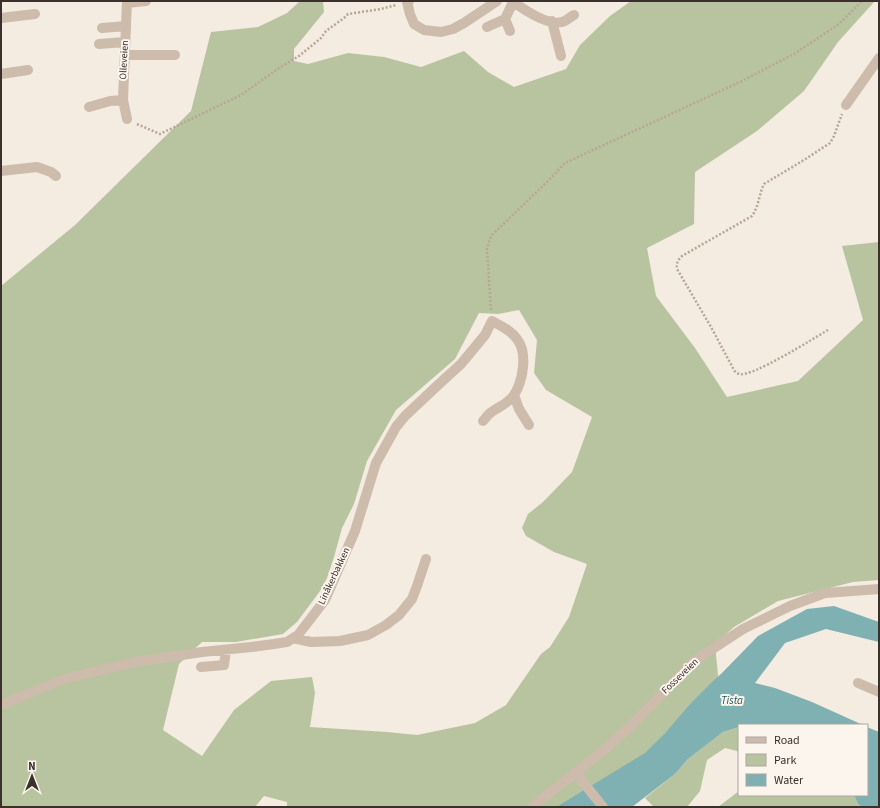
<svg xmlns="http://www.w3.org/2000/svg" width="880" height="808" font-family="'Source Sans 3',sans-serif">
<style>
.green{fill:#b8c4a0;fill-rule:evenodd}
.water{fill:#7fb0b2}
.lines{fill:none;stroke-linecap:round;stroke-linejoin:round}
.path{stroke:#b9a596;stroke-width:2.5;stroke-dasharray:2 2;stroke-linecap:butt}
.minor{stroke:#cdbbac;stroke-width:10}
.labels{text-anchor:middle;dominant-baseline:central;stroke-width:4;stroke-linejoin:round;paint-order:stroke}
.street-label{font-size:10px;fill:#3b302b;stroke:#fbf5ee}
.water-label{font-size:11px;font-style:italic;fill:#1f5a5e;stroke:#fbf5ee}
</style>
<rect width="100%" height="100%" fill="#f4ebe1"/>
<path class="green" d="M 300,1 L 323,1 L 324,12 L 294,49 L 294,61 L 308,64 L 348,53 L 384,57 L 421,67 L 464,51 L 488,72 L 514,87 L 566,69 L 580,45 L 610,16 L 631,1 L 875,1 L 838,42 L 804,91 L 757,131 L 695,172 L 694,224 L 647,248 L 656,296 L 695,348 L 727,397 L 798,381 L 863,320 L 842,246 L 879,242 L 879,580 L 853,582 L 778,601 L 734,627 L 715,644 L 719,686 L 666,732 L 645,754 L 556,807 L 287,807 L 287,802 L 264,796 L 255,807 L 1,807 L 1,286 L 75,225 L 191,111 L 211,32 L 258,27 L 287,13 ZM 519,310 L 537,340 L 534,373 L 546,390 L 592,417 L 572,472 L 543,502 L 528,514 L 522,528 L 526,536 L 554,552 L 587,564 L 569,617 L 550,647 L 541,654 L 506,705 L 475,723 L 417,735 L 387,732 L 310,727 L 315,693 L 312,677 L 271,681 L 234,710 L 202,756 L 163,730 L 179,664 L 202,642 L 236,642 L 283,634 L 297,622 L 320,591 L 327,578 L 334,557 L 342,528 L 354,504 L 367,461 L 396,410 L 455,359 L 479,313 L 498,314 Z
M 739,727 L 739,753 L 737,751 L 725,748 L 707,760 L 700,791 L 687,807 L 654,807 L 645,798 L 675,774 L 688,759 L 714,739 L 723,732 Z
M 739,791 L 739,795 L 854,795 L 858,804 L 862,807 L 718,807 Z"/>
<path class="water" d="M 834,606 L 879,622 L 879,642 L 826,629 L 785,643 L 755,683 L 775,688 L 812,702 L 863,725 L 739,725 L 739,727 L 723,732 L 714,739 L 688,759 L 675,774 L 632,807 L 556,807 L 645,753 L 666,732 L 692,702 L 712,682 L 722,673 L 758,636 L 807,609 Z
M 867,727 L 879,732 L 879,807 L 862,807 L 858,804 L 854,795 L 867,795 Z"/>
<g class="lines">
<path class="path" d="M 137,124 L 160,134 L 241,95 L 279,68 L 299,56 L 321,38 L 326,31 L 344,18 L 348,14 L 381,9 L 396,5
M 491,310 L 487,249 L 491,236 L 549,180 L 565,163 L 740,82 L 794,54 L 839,24 L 862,1
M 828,330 C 814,338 751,378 739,374 C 737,373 735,372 734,370 L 711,327 L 677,269 C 676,263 678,260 682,256 L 752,216 C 759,206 759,194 764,184 L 804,160 L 830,143 L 834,136 L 842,114"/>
<path class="minor" d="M 409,1 L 407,2 L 410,14 L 414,24 L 424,30 L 441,32 L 453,29 L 464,23 L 497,1
M 512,1 C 523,9 548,26 562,22 C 566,21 570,17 574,15
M 127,3 L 146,1
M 1,18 L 35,14
M 505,19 L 510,31
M 552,21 L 561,56
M 487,27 L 505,19 L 513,2
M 102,28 L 126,26
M 99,44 L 125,42
M 125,55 L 175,55
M 1,74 L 28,70
M 846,105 L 879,58
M 89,107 L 110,101 L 123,100
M 127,119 L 123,100 L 127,1
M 1,171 L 37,167 L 51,172 L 56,176
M 514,395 L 519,409 L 529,425
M 293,638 L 311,642 L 340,641 L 368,635 L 386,625 L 399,615 L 412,599 L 417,586 L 426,559
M 201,667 L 224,665 L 226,650
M 858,683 L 879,692
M 1,705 L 64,679 L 135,662 L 202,652 L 251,647 L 274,644 L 287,642 L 298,635 L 325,600 L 355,531 L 376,463 L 396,427 L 405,416 L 438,385 L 461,364 L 485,335 L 492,321 C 501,326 511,330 517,339 C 528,353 523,381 514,395 C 507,405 497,407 489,414 C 487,416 485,419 483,421
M 575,772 L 603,807
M 532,807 L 604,750 L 632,725 L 694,661 L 743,629 L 790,606 L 825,593 L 879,589"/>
</g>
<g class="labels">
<g class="street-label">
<text transform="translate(124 60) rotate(-87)">Olleveien</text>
<text transform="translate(334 576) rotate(-65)">Linåkerbakken</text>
<text transform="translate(680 676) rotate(-44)">Fosseveien</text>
</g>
<g class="water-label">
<text x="732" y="700">Tista</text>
</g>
</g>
<rect width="880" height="808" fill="none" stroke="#3b302b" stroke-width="4"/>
<rect x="738" y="724" width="130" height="72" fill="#fbf5ee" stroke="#aea6a0"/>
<rect x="746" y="737" width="20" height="6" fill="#cdbbac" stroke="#aea6a0"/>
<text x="774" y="744" font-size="12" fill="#3b302b">Road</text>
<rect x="746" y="754" width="20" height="12" fill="#b8c4a0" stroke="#aea6a0"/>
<text x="774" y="764" font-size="12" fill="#3b302b">Park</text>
<rect x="746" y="774" width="20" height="12" fill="#7fb0b2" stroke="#aea6a0"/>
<text x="774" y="784" font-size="12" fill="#3b302b">Water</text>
<g transform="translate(32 776)" stroke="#fbf5ee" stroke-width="3" paint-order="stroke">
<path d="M0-3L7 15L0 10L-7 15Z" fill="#3b302b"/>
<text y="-6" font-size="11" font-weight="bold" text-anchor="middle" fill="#3b302b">N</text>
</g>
</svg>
